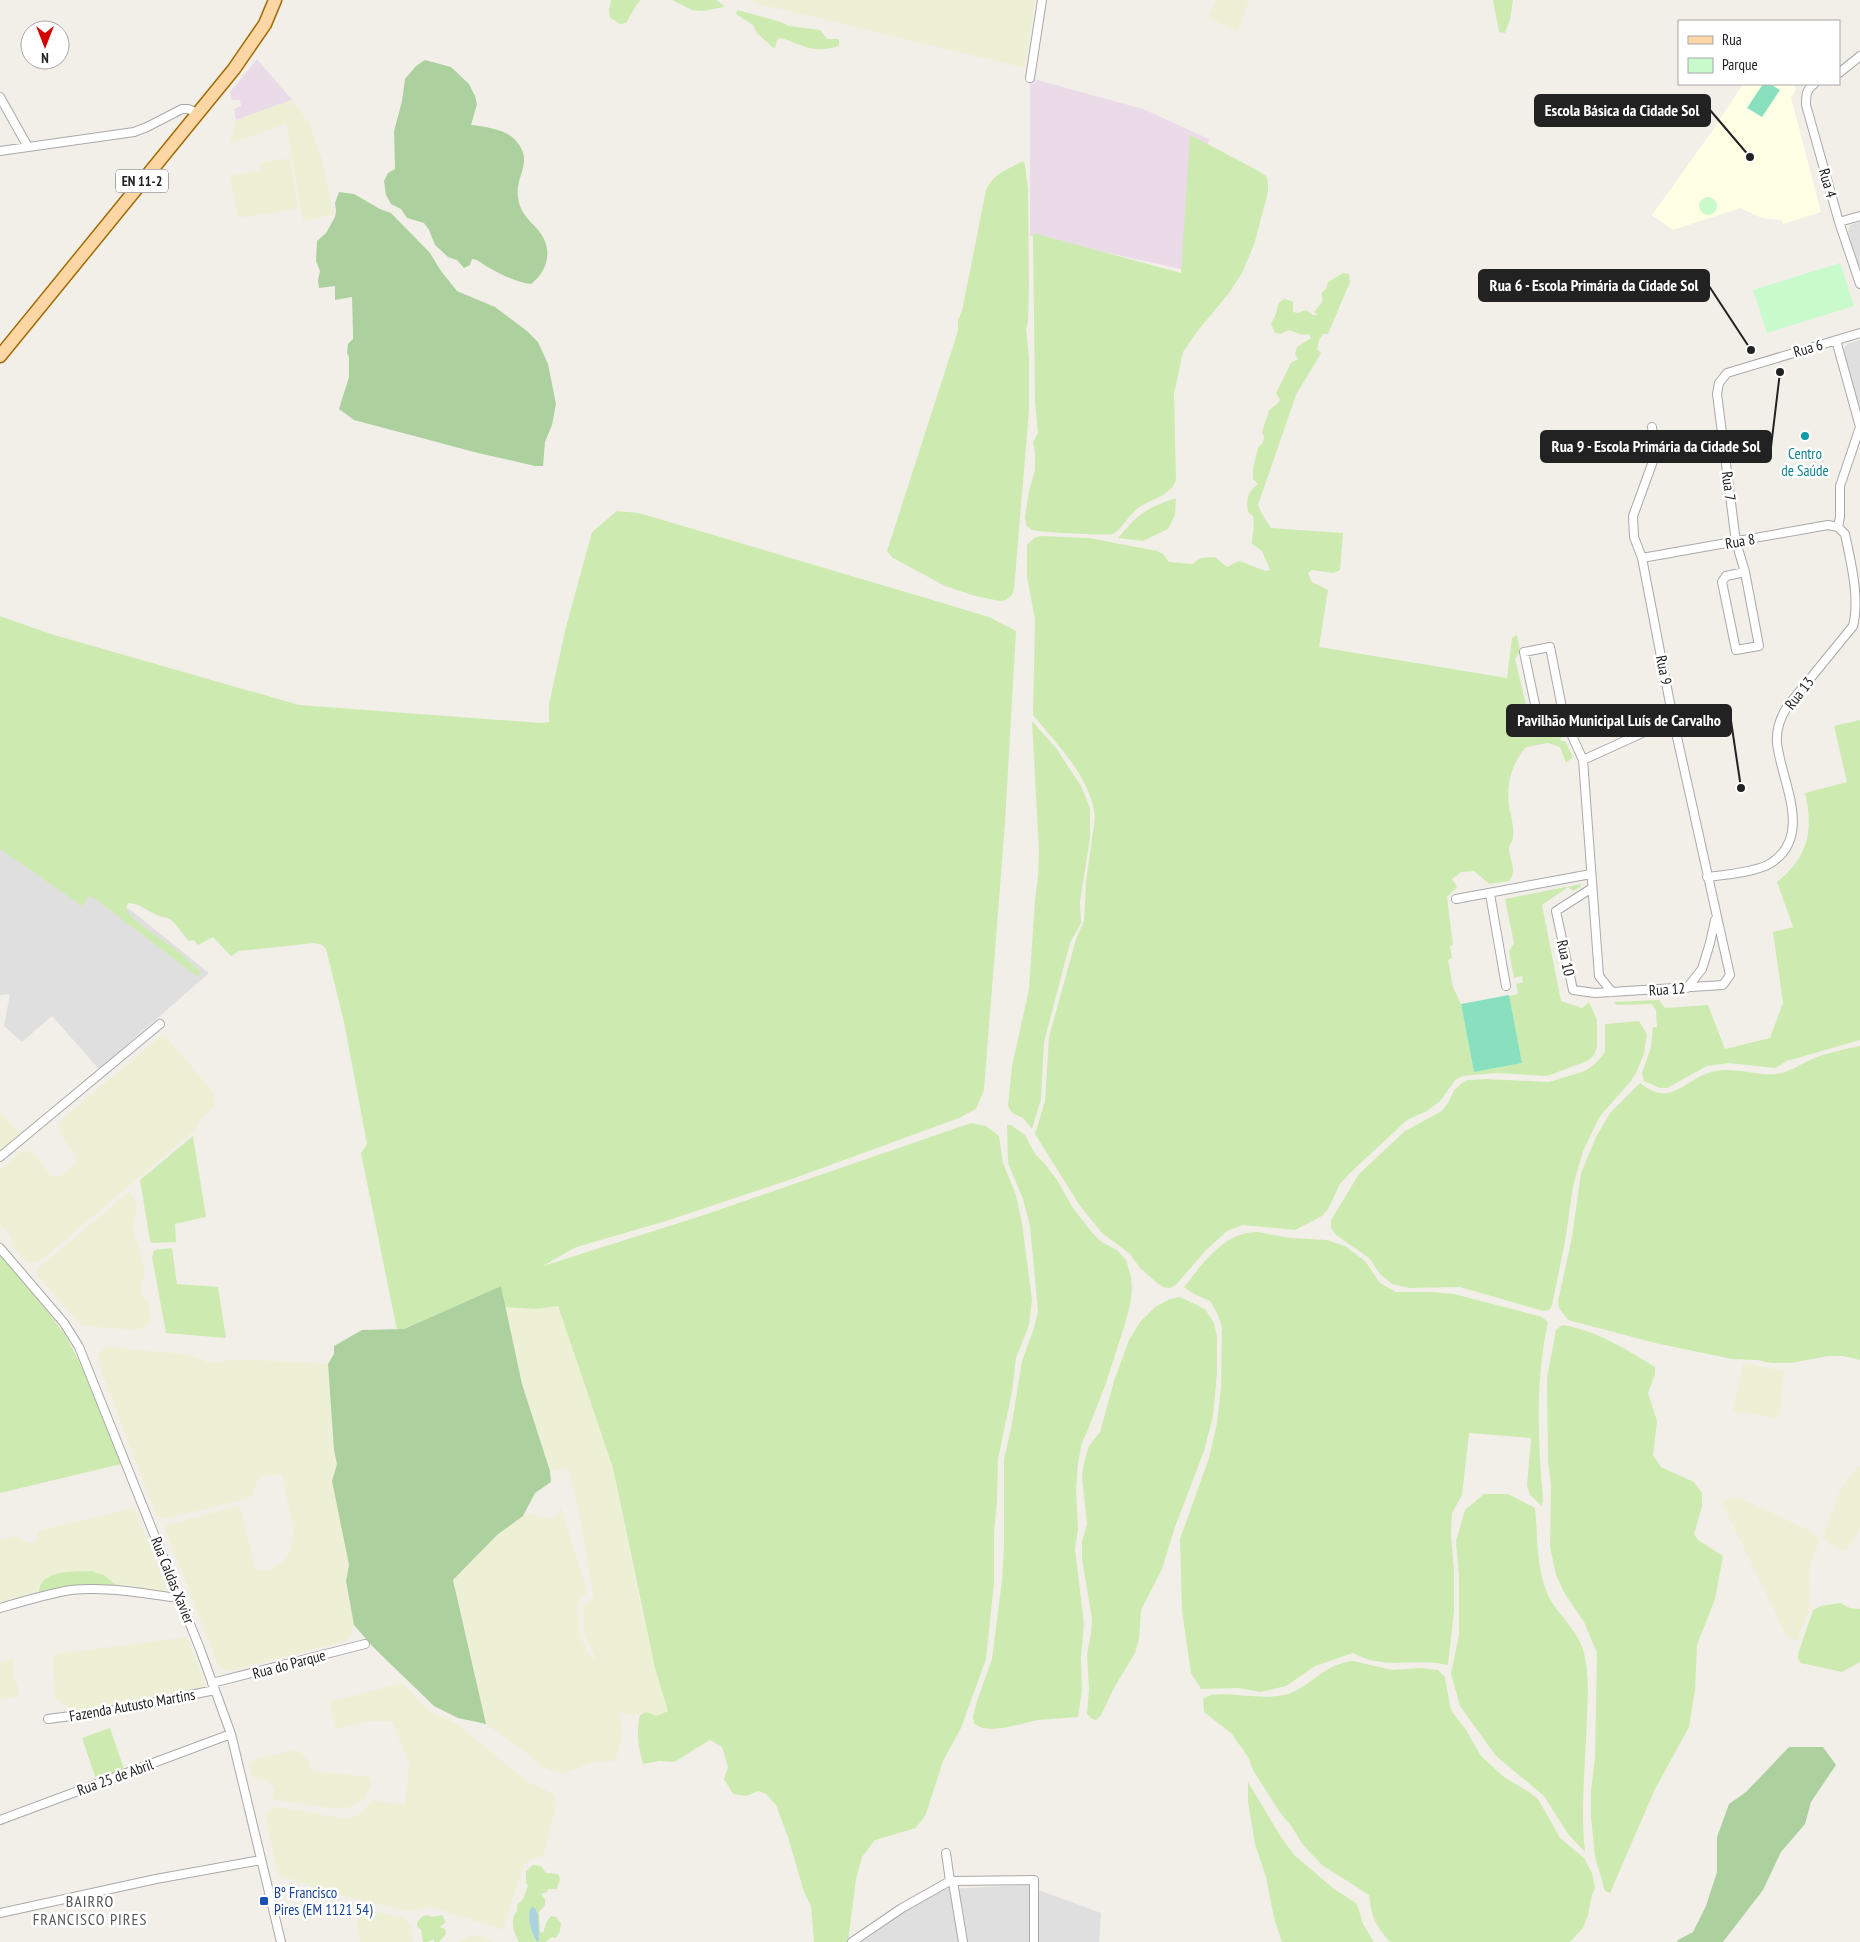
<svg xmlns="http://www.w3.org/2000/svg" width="1860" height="1942" font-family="'PT Sans Narrow',sans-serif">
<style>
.residential{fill:#e0dfdf}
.industrial{fill:#ebdbe8}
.education{fill:#ffffe5}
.farmland{fill:#eef0d5}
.grass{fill:#cdebb0}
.forest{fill:#add19e}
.park{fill:#c8facc}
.pitch{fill:#88e0be}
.water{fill:#aad3df}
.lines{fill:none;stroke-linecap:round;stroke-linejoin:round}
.minor-casing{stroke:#a9a9a9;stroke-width:10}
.primary-casing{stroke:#a06b00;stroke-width:15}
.minor{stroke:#fff;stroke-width:8}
.primary{stroke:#fcd6a4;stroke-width:12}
.culture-dot{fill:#0f9aa8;stroke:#fff;stroke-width:2}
.transit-dot{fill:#1a4fb4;stroke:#fff;stroke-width:2}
.labels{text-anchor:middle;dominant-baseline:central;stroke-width:5;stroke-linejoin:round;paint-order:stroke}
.shield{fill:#fff;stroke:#646464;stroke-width:1}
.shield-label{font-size:14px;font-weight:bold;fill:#222}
.street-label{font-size:15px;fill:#222;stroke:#fff}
.culture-label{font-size:15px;fill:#0d838f;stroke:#fff}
.transit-label{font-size:15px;fill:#164399;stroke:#fff;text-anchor:start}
.neighbourhood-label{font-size:16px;letter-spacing:1px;fill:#555;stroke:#fff}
.leader{fill:none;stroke:#222;stroke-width:2}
.callout-dot{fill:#222;stroke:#fff;stroke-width:2}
.callout{fill:#222;stroke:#222;stroke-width:2}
.callout-label{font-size:16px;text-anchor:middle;font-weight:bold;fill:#fff}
</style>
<rect width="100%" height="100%" fill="#f2efe9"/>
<path class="residential" d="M 1860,222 L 1860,269 L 1848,232 L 1850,225 Z
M 1860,340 L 1860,409 L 1843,350 L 1847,344 Z
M 0,833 L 132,911 L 209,973 L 99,1069 L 52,1016 L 22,1042 L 4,1026 L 10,994 L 0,995 Z
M 1025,1885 L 1101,1913 L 1099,1942 L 862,1942 L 904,1912 L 904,1910 L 946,1889 Z"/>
<path class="industrial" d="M 257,59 L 292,100 L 236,120 L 234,109 L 241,106 L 240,100 L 232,100 L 230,92 Z
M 1030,78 L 1143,109 L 1209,139 L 1181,269 L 1030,236 Z"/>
<path class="education" d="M 1743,84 L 1794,84 L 1796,89 L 1791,98 L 1821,212 L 1783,224 L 1782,220 L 1762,218 L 1740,208 L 1673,230 L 1652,215 L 1710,134 Z"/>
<path class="farmland" d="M 751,0 L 1035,0 L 1025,68 L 759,4 Z
M 1216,0 L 1249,0 L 1238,32 L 1208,17 Z
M 292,100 L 309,123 L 322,159 L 334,214 L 303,221 L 286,124 L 230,143 L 236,120 Z
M 290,158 L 298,209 L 238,218 L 230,176 L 261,170 L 260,163 Z
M 161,1036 L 166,1037 L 214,1093 L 215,1100 L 214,1107 L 201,1119 L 195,1130 L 40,1261 L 35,1263 L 27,1262 L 13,1247 L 11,1236 L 0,1224 L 0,1170 L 22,1151 L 26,1151 L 33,1153 L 50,1175 L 53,1177 L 61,1176 L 74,1165 L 77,1160 L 76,1155 L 61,1135 L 59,1127 L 61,1120 Z
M 0,1112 L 20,1134 L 0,1150 Z
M 130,1191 L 137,1205 L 133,1231 L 141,1254 L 145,1272 L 140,1291 L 143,1297 L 148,1301 L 151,1319 L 146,1326 L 136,1330 L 83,1326 L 79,1323 L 38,1276 L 37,1269 Z
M 510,1306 L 535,1309 L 558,1306 L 613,1468 L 640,1605 L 668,1711 L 657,1716 L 646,1712 L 631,1716 L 620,1712 L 623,1736 L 615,1761 L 592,1762 L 565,1773 L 555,1772 L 542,1767 L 525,1752 L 486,1724 L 453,1580 L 497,1535 L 523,1516 L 533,1514 L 542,1518 L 554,1519 L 561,1507 L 586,1587 L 586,1594 L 578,1600 L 579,1634 L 588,1653 L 597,1661 L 583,1631 L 583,1605 L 592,1600 L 593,1594 L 576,1498 L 567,1468 L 550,1471 L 522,1384 L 505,1307 Z
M 108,1347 L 182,1354 L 192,1356 L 210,1363 L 238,1359 L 328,1364 L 334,1450 L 337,1464 L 334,1472 L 349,1565 L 346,1581 L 354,1625 L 351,1635 L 345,1641 L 230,1671 L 224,1670 L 218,1665 L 165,1529 L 167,1525 L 235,1507 L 239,1507 L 242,1513 L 256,1571 L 269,1570 L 284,1560 L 290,1552 L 293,1529 L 282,1474 L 261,1477 L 257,1480 L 253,1495 L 249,1498 L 164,1519 L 157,1517 L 102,1373 L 98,1357 L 102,1350 Z
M 1743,1363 L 1784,1371 L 1780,1414 L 1776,1419 L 1751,1413 L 1733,1412 Z
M 1860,1465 L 1860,1529 L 1846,1551 L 1836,1548 L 1823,1537 L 1838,1495 L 1847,1479 Z
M 1737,1498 L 1751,1503 L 1810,1531 L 1820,1540 L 1809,1567 L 1810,1607 L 1797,1641 L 1792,1640 L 1787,1637 L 1721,1501 Z
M 134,1508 L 166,1586 L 165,1593 L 120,1588 L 104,1575 L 91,1571 L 59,1574 L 39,1588 L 39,1592 L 0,1602 L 0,1540 L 15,1536 L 27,1542 L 33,1543 L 37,1540 L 37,1531 Z
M 187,1637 L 206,1687 L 132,1704 L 86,1710 L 73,1710 L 55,1699 L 53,1659 L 56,1654 Z
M 13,1658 L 14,1679 L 18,1685 L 18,1696 L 0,1700 L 0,1662 Z
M 402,1683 L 430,1712 L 456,1723 L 525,1780 L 550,1792 L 555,1796 L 556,1805 L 544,1854 L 541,1857 L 531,1859 L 524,1864 L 503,1930 L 432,1907 L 407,1911 L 344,1896 L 278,1875 L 266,1819 L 267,1813 L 271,1809 L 277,1807 L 346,1819 L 362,1813 L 372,1800 L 405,1805 L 409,1764 L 392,1721 L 369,1721 L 336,1729 L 329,1702 Z
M 294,1750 L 304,1755 L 309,1762 L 311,1770 L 320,1772 L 370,1777 L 372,1783 L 364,1799 L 350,1807 L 338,1809 L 270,1799 L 274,1794 L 274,1788 L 268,1782 L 252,1777 L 249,1768 L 253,1760 Z
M 363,1909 L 404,1918 L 411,1926 L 413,1942 L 360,1942 L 357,1925 Z
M 472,1935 L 479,1936 L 495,1942 L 458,1942 Z"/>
<path class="grass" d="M 611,0 L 641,0 C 634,6 632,14 626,23 L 620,24 L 610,18 L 609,10 Z
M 672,0 L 716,0 L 723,5 L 724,7 L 702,11 L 692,10 Z
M 1493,0 L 1513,0 L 1510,20 L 1505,33 L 1499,32 Z
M 737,10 L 781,22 L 789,26 L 820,30 L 827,39 L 839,39 L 839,46 C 811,54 806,46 781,38 L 777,40 L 775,48 L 772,47 L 757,33 L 753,25 L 736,14 Z
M 1190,135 L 1255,169 L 1266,176 L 1268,181 L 1268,192 L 1254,245 L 1242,273 L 1229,293 L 1196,333 L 1183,352 L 1174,394 L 1176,480 C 1169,498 1151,498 1137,509 C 1128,516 1122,529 1113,534 C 1109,536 1039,532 1032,530 C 1031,529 1027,526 1026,525 L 1025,517 L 1029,491 L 1035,470 L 1035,453 L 1033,442 L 1038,433 L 1035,402 L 1033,233 L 1181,273 Z
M 1023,161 L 1025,165 L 1028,188 L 1029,287 L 1028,322 L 1026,329 L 1029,358 L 1029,411 L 1014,589 L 1012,595 L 1006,600 L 1000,601 L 975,596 L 945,586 L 893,558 L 887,551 L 958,331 L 958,320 L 962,311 L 986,190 C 995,172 1006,171 1023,161 Z
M 1343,273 L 1349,274 L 1350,282 L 1328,334 L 1323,334 L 1319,340 L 1317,349 L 1321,353 L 1296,395 L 1258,505 L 1262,514 L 1271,528 L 1343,533 L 1340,570 L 1333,573 L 1312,570 L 1308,573 L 1312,582 L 1328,590 L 1319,647 L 1507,678 L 1512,638 L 1517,635 L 1520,651 L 1515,659 L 1529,717 L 1557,726 L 1564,737 L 1560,738 L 1561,741 L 1565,741 L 1573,757 L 1566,763 L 1560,747 L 1548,743 L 1526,747 C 1512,764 1506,783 1509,806 C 1511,816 1514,826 1513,837 C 1513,841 1510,844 1509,847 C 1509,860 1518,870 1509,881 L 1489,884 L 1474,871 L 1461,872 L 1452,879 L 1457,887 L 1447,897 L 1453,945 L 1450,946 L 1452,958 L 1448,960 L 1453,987 L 1461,1004 L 1474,1072 L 1522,1063 L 1509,996 L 1518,994 L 1516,984 L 1523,982 L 1522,976 L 1514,978 L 1509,951 L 1514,943 L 1505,899 L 1581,884 L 1580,887 L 1573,891 L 1568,887 L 1542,905 L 1561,1001 L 1582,1008 L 1589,1002 L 1597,1020 L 1597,1047 L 1594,1055 L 1587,1061 L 1547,1076 L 1495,1073 L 1463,1076 L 1456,1079 L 1440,1101 L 1427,1111 L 1407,1120 L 1351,1172 L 1340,1184 L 1328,1209 L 1322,1216 L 1295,1230 L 1243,1225 L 1227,1231 L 1205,1251 L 1176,1285 L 1170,1288 L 1163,1287 L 1157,1283 L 1140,1268 L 1130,1254 L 1102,1233 L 1080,1206 L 1035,1134 L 1045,1101 L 1049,1037 L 1076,939 L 1084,921 L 1086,882 L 1095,817 C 1091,778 1057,744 1033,715 L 1035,619 L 1027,577 L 1027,545 L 1034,538 L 1040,536 L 1089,538 L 1157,551 L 1163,554 L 1169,562 L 1192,564 L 1201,558 L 1215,557 L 1227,567 L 1239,561 L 1266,571 L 1270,570 L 1262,551 L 1252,544 C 1252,533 1255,528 1253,516 L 1248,512 C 1246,500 1247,492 1258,484 L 1253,479 L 1253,468 L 1258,448 L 1263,442 L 1264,437 L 1262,432 L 1269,410 L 1277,404 L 1280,400 L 1276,393 L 1291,363 L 1298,359 L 1295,354 L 1297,347 L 1311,338 L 1309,334 L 1302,335 L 1289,330 L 1280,334 L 1275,333 L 1271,324 C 1272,321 1274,319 1275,316 C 1279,309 1275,303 1285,299 L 1293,302 L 1293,312 L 1298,313 L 1306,310 L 1313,315 L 1318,315 L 1314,312 L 1322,302 L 1322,292 L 1326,289 L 1328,282 Z
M 1176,498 L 1175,515 L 1168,529 L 1143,541 L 1118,538 C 1138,514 1146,508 1176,498 Z
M 617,511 L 639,513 L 946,604 L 989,617 L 1016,631 L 1005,823 L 984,1090 L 976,1109 L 959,1118 L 792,1179 L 666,1221 L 597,1241 L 574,1248 L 543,1266 L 704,1215 L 971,1123 L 986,1126 L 999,1136 L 1003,1163 L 1016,1195 L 1022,1223 L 1032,1300 L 1029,1325 L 1016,1358 L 1012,1392 L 998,1459 L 997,1501 L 994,1533 L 994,1583 L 986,1659 L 961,1728 L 943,1761 L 926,1814 L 916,1828 L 875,1840 L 862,1857 L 856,1879 L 848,1942 L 814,1942 L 811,1906 L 804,1892 L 788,1837 L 776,1805 L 766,1794 L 758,1791 L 746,1796 L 733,1794 L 724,1779 L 728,1767 L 722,1747 L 710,1740 L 674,1762 L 660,1761 L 643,1764 C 638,1745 636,1734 640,1715 L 646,1712 L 657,1716 L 668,1711 L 655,1668 L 613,1468 L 558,1306 L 535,1309 L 505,1307 L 501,1286 L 404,1329 L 397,1330 L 361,1153 L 367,1144 L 344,1022 L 326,949 L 322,945 L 314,943 L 239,951 L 231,956 L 213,937 L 198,945 L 194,940 L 189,941 C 182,935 179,926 171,920 C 167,917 161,917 157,915 C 148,912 138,902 128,903 L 126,910 C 141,929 162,938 180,953 C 187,959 193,966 201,972 L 198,977 L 90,895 L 82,906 L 0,849 L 0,616 L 51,634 L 299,705 L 540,723 L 549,722 L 549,704 L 566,627 L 592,532 Z
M 1860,720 L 1860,1040 L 1787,1061 L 1775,1068 L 1729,1063 L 1707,1066 L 1667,1088 L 1660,1088 L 1644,1081 L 1642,1073 L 1651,1047 L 1653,1027 L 1657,1027 L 1656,1010 L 1652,1004 L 1617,1005 L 1614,1002 L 1659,1000 L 1665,1008 L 1708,1005 L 1725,1049 L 1770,1038 L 1783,1003 L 1773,932 L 1793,927 L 1777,882 C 1808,858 1814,830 1805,793 L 1847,782 L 1834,726 Z
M 1032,721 L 1056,748 L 1081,786 L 1090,808 L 1090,838 L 1080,902 L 1081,923 L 1070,943 L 1044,1042 L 1041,1099 L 1032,1129 L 1023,1118 L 1012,1113 L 1008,1106 L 1012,1066 L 1029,989 L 1035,900 L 1038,876 L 1039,851 Z
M 1639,1021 L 1647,1034 L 1644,1054 L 1636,1073 L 1631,1081 L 1600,1116 L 1583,1151 L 1573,1186 L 1565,1242 L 1552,1305 L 1549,1310 L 1543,1311 L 1460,1287 L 1409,1288 L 1392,1284 L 1380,1274 L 1369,1258 L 1336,1235 L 1331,1228 L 1331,1220 L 1359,1174 L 1405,1131 L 1442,1111 L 1448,1103 L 1454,1090 L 1462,1083 L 1467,1080 L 1487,1079 L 1549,1082 L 1585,1071 L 1596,1063 L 1605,1052 L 1605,1024 Z
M 1860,1046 L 1860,1360 L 1843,1356 L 1828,1356 L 1791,1363 L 1772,1363 L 1757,1360 L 1732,1359 L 1655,1343 L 1568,1320 L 1559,1308 L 1558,1301 L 1572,1237 L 1581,1173 L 1596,1137 L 1610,1113 L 1640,1083 C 1673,1110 1685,1076 1716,1071 C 1736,1067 1758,1076 1777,1074 C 1789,1072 1801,1064 1812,1059 C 1827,1053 1844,1049 1860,1046 Z
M 1007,1125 L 1011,1125 L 1025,1135 L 1035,1154 L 1045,1164 L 1057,1180 L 1073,1208 L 1090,1230 L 1100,1241 L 1117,1250 L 1126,1260 L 1131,1277 L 1132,1290 L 1130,1305 L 1124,1327 L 1106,1383 L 1087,1432 L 1082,1442 L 1078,1463 L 1076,1489 L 1078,1529 L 1075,1549 L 1084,1624 L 1081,1658 L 1082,1690 L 1078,1717 C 1065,1718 1052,1719 1039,1720 C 1023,1722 987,1737 974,1723 L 973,1717 L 977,1701 L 992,1659 L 1002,1580 L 1004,1546 L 1004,1459 L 1011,1429 L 1022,1361 L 1034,1328 L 1038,1311 L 1030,1226 L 1023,1199 L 1008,1163 Z
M 193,1136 L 206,1217 L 175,1224 L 176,1242 L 152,1243 L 150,1241 L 140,1180 Z
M 1258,1232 L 1291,1238 L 1327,1240 L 1345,1246 L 1365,1261 L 1380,1283 L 1396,1292 L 1431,1292 L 1454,1294 L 1542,1317 L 1548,1322 C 1535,1382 1538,1440 1543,1500 L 1542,1506 L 1530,1495 L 1527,1486 L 1531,1438 L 1469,1433 L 1462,1495 L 1452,1513 L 1451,1535 L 1454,1570 L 1454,1611 L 1448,1665 C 1414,1657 1385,1671 1353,1653 L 1315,1666 L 1286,1686 L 1261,1692 L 1238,1688 L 1201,1689 L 1191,1673 L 1182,1611 L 1180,1539 L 1209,1458 L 1217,1423 L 1221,1388 L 1222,1327 L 1218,1315 L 1210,1301 L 1194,1294 L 1184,1287 C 1203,1263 1225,1231 1258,1232 Z
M 172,1248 L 177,1284 L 218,1287 L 226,1338 L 166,1333 L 152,1257 L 154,1250 Z
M 0,1255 L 25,1282 L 66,1336 L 87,1377 L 121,1464 L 0,1493 Z
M 1180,1297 L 1205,1309 L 1214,1323 L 1217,1337 L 1217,1373 L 1213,1416 L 1204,1451 L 1175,1527 L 1162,1569 L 1141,1610 L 1139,1639 L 1135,1653 L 1115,1686 L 1101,1715 L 1096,1720 L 1092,1719 L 1087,1714 L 1089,1689 L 1087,1654 L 1091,1633 L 1092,1619 L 1082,1559 L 1082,1541 L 1087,1524 L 1082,1477 L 1084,1463 L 1089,1446 L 1100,1432 L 1114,1381 L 1129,1340 L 1140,1322 L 1155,1307 L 1170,1299 Z
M 1562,1325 C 1596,1330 1625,1349 1655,1367 L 1655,1374 L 1648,1393 L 1657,1421 L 1653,1455 L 1661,1467 L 1694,1482 L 1702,1493 L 1702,1507 L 1694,1534 L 1698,1540 L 1723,1556 L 1715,1599 L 1697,1645 L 1695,1690 L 1689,1727 L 1655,1789 L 1610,1893 L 1605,1891 L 1595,1857 L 1591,1817 L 1591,1791 L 1595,1757 L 1597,1653 L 1584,1622 L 1565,1594 L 1556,1575 L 1550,1547 L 1551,1486 L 1548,1461 L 1547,1378 L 1556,1330 Z
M 1484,1494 L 1508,1494 L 1535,1508 C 1538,1536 1536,1569 1548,1595 C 1558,1616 1578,1629 1584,1653 C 1589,1673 1588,1695 1587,1715 C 1586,1760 1580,1806 1585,1852 L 1568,1834 L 1544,1796 L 1496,1756 L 1460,1706 L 1451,1674 L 1459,1634 L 1459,1577 L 1456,1541 L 1465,1510 Z
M 91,1571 L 104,1575 L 120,1588 L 71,1587 L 39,1592 C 40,1569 73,1572 91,1571 Z
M 1840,1603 L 1850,1608 L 1860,1609 L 1860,1662 L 1842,1672 L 1801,1663 L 1798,1658 L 1798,1654 L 1813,1610 L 1821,1606 Z
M 1353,1661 L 1392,1670 L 1422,1668 L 1438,1670 L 1445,1677 L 1450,1706 L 1453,1713 L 1466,1730 L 1481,1756 L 1504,1777 L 1529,1792 L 1538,1799 L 1560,1838 L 1584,1858 L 1592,1873 L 1595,1888 L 1592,1895 L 1588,1915 L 1583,1928 L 1570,1942 L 1390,1942 C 1374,1923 1372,1918 1369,1895 L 1322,1865 L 1303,1845 L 1292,1827 L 1279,1811 L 1253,1770 L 1248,1757 L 1232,1734 L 1204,1712 L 1203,1699 L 1210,1695 C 1236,1692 1262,1701 1288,1694 C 1312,1686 1323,1664 1353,1661 Z
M 110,1728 L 124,1769 L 96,1779 L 82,1738 Z
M 1248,1782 L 1281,1837 L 1294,1855 L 1333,1888 L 1357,1904 L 1363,1924 L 1374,1942 L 1282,1942 L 1274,1918 L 1266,1877 L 1255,1844 L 1248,1802 Z
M 533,1865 L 541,1866 L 546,1873 L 558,1874 L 560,1879 L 557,1889 L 548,1889 L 547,1892 L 541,1894 L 545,1899 L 545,1905 L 539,1912 L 540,1932 L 543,1933 L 546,1923 L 551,1916 L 556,1917 L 561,1923 L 560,1931 L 556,1938 L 552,1937 L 546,1942 L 519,1942 C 514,1933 509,1920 517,1911 L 517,1905 L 523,1899 L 528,1886 L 526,1883 L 526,1871 Z
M 427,1915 L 432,1917 L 442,1915 L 446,1922 L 440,1927 L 445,1929 L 446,1934 L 439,1942 L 434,1942 L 434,1939 L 428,1942 L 423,1942 L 421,1930 L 417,1926 C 417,1920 421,1917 427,1915 Z"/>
<path class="forest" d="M 425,60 L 451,67 L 469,84 L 475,96 L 477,104 L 471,125 C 486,127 507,129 517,142 C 534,163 515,175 518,197 C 520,218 538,225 544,239 C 552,256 545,273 531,284 C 515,282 500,274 486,266 C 481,263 478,259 472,259 L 470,265 L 464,268 L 457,260 L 448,257 L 435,245 L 429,230 L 424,223 L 407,218 L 401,209 L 391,204 L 386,195 L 384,181 L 388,173 L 395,169 L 394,131 L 402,101 L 405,79 L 416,66 Z
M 339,192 L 354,194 L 380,209 L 391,213 L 430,253 L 441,271 L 457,291 L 495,307 L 527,331 L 538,342 L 548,364 L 556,404 L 552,425 L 545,442 L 543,466 L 535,466 L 478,453 L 354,420 L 339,409 L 349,377 L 349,357 L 347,353 L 348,344 L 353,339 L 353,333 L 352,297 L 335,300 L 335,286 L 319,288 L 318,280 L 320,271 L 316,261 L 317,241 L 326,233 L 335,217 L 336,211 L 335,203 Z
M 501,1286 L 522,1384 L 550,1471 L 551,1482 L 535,1493 L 523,1516 L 497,1535 L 453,1580 L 486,1724 L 458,1718 L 434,1706 L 373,1647 L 354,1625 L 346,1581 L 349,1565 L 332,1481 L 337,1464 L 334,1450 L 328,1364 L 334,1354 L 334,1346 L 362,1330 L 404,1329 Z
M 1789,1747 L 1823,1747 L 1836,1765 L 1811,1802 L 1805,1824 L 1781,1852 L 1763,1890 L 1723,1942 L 1677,1942 L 1678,1940 L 1693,1932 L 1706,1906 L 1717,1872 L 1717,1837 L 1729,1804 L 1746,1792 Z"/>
<path class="park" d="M1699 206a9 9 0 1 1 18 0a9 9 0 1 1-18 0Z
M 1840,263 L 1854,306 L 1767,333 L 1753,290 Z"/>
<path class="pitch" d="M 1763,84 L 1770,84 L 1780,90 L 1762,117 L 1747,108 Z
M 1509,995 L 1522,1063 L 1474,1072 L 1461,1004 Z"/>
<path class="water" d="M 531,1907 L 535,1908 L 538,1915 L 539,1940 L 537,1942 C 532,1933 526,1919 531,1907 Z"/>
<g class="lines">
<g class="minor-casing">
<path id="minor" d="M 1839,73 L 1860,56
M 1030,78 L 1042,0
M 1814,84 C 1806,90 1806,95 1806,105 L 1839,222 L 1860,284
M 0,97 L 28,147
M 0,151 L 134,132 L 147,127 L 182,109 L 188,109 L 198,113
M 1839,222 L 1860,216
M 1836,340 L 1860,427 L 1840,486 L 1840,517 L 1838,527
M 1642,558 L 1828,525 L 1838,527 L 1845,534 C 1851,563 1860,598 1853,626 L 1787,707 C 1780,718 1776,730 1777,743 C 1781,781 1814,835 1771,863 C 1758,872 1723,875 1707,877
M 1745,572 L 1726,576 L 1722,582 L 1736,650 L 1759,646 L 1745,572 L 1736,542 L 1717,394 L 1719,383 L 1727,373 L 1860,333
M 1564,718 L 1550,647 L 1524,652 L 1536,709 L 1564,718 L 1583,760 L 1599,976 L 1612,992
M 1583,760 L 1673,719
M 1592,888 L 1556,911 L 1573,990 L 1595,993 L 1723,985 L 1730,975 L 1673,719 L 1642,558 L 1634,537 L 1633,516 L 1656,453 L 1652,427
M 1490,894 L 1506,986
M 1456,899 L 1591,874
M 1687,988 L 1702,969 L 1710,943 L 1715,920
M 0,1157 L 160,1024
M 0,1248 L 64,1323 L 79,1347 L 200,1649 L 231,1734 L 281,1942
M 0,1608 C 24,1601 47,1594 71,1590 C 106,1586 145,1594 179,1598
M 212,1683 L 365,1644
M 48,1719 L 116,1710 L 215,1690
M 0,1820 L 231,1734
M 946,1853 L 950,1881
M 953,1882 L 963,1942
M 0,1913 L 156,1879 L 261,1860
M 852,1942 L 902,1908 L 950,1881 L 1034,1880 L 1034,1942"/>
</g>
<g class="primary-casing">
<path id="primary" d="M 0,356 L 234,69 L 265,24 L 275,0"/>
</g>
<use href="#minor" class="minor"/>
<use href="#primary" class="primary"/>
</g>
<circle class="culture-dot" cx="1805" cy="436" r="5"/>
<rect class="transit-dot" x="259" y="1896" width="10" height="10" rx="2.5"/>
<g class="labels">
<rect class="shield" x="116" y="169.5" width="52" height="23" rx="4"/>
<g class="shield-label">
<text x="142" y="181">EN 11-2</text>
</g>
<g class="street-label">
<text transform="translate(1828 183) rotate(74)">Rua 4</text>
<text transform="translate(1808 348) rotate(-16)">Rua 6</text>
<text transform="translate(1729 486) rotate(83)">Rua 7</text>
<text transform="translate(1740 541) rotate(-10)">Rua 8</text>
<text transform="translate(1664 670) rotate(79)">Rua 9</text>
<text transform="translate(1799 693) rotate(-52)">Rua 13</text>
<text transform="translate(1566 958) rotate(78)">Rua 10</text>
<text transform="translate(1667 989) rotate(-4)">Rua 12</text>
<text transform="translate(173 1580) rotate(68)">Rua Caldas Xavier</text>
<text transform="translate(289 1664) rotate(-15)">Rua do Parque</text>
<text transform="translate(132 1705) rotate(-10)">Fazenda Autusto Martins</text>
<text transform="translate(115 1777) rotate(-20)">Rua 25 de Abril</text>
</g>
<g class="culture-label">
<text x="1805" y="453">Centro<tspan x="1805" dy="17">de Saúde</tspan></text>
</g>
<g class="transit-label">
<text x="274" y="1892">Bº Francisco<tspan x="274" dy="17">Pires (EM 1121 54)</tspan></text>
</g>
<g class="neighbourhood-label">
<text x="90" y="1901">BAIRRO<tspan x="90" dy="18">FRANCISCO PIRES</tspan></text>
</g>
</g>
<path class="leader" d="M1750 157L1710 110M1751 350L1709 286M1780 372L1771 447M1741 788L1731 721"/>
<g class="callout-dot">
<circle cx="1750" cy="157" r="5"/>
<circle cx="1751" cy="350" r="5"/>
<circle cx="1780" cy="372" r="5"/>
<circle cx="1741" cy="788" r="5"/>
</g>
<g class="callout">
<rect x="1535" y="95" width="175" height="31" rx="5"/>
<rect x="1479" y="270" width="230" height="31" rx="5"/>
<rect x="1541" y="431" width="230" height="31" rx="5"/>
<rect x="1507" y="705" width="224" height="31" rx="5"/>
</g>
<g class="callout-label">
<text x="1622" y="116">Escola Básica da Cidade Sol</text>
<text x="1594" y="291">Rua 6 - Escola Primária da Cidade Sol</text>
<text x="1656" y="452">Rua 9 - Escola Primária da Cidade Sol</text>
<text x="1619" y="726">Pavilhão Municipal Luís de Carvalho</text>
</g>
<rect x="1678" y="20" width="162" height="65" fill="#ffffff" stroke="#a7a7a7"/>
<rect x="1688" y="36" width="25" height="8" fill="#fcd6a4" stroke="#a7a7a7"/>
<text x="1722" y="45" font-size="15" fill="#222222">Rua</text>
<rect x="1688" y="58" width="25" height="15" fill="#c8facc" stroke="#a7a7a7"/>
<text x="1722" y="70" font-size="15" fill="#222222">Parque</text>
<g transform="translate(45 45) rotate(180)"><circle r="24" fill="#ffffff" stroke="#a7a7a7"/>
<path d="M0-4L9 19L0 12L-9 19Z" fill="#d40000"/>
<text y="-8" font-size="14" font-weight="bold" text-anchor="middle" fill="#222222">N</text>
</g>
</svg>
